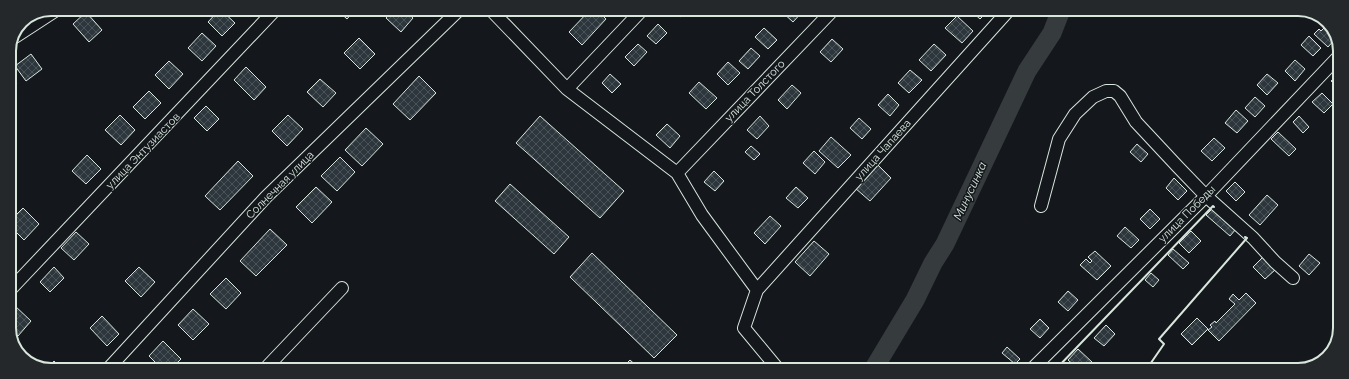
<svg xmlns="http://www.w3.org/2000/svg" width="1349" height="379" font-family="Raleway,sans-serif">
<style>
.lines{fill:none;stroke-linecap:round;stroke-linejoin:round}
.river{stroke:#363b3e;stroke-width:19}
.building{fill:url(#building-cross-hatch);stroke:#d8e6dc}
.minor-casing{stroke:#d8e6dc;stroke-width:14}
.minor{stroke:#14181c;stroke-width:12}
.wall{stroke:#d8e6dc;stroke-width:2}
.labels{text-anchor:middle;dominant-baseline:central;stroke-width:3;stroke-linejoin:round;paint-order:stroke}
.street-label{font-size:11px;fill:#d8e6dc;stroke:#14181c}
.water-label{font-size:12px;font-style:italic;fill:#d8e6dc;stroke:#14181c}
.rim{fill:none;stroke:#d8e6dc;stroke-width:2}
</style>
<defs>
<pattern id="building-cross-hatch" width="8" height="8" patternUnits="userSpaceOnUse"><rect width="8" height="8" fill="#2c363c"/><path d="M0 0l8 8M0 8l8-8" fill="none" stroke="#4a5358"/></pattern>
</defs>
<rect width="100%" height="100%" fill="#14181c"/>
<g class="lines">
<path class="river" d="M 873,370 L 915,300 L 933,263 L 945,244 L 1027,71 L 1052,33 L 1061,10"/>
</g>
<path class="building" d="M 116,9 L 126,9 L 121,14 Z
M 220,9 L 235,23 L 222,36 L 208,22 Z
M 336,9 L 354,9 L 355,10 L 347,19 Z
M 394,9 L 403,9 L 413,18 L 401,32 L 386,18 Z
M 590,10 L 597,10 L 606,19 L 582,45 L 569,32 Z
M 673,10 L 688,10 L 681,17 Z
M 782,10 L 804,10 L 793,22 L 781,11 Z
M 875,10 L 887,10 L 881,16 Z
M 970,10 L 989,10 L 980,19 Z
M 86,12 L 102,30 L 89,42 L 73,24 Z
M 957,16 L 973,31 L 962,43 L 945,28 Z
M 1329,23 L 1336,38 L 1328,47 L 1314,34 L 1319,29 L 1321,31 Z
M 658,24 L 667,33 L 656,44 L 647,36 Z
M 764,28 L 777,40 L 768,49 L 755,37 Z
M 202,33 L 216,46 L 202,61 L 188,48 Z
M 1309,36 L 1321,48 L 1313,56 L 1301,45 Z
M 359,38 L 375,54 L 360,69 L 344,53 Z
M 832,39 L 843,49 L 831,62 L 820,52 Z
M 638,44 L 647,52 L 634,66 L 625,57 Z
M 934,44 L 946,55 L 931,71 L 919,60 Z
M 751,48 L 760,56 L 748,69 L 739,61 Z
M 31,54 L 42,69 L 26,81 L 15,66 Z
M 1295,60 L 1305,69 L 1295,81 L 1285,71 Z
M 169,61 L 183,74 L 169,89 L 155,75 Z
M 728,62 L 740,73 L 728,85 L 717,74 Z
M 246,67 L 266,87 L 254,100 L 234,80 Z
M 910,70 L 922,80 L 909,93 L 898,83 Z
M 1340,73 L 1340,89 L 1331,81 Z
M 610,74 L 621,84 L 612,93 L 602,83 Z
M 1267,74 L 1278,83 L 1267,95 L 1257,85 Z
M 9,75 L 17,84 L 9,90 Z
M 419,76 L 436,93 L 410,120 L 393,104 Z
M 320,79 L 336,93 L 323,107 L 307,92 Z
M 699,82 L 717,98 L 706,109 L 689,93 Z
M 792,85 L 801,93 L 787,109 L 778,100 Z
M 149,91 L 161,103 L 145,119 L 133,107 Z
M 1322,93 L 1333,104 L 1324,113 L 1312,102 Z
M 888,94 L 899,105 L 890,116 L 878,105 Z
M 1255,97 L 1265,106 L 1255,117 L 1245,108 Z
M 206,106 L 219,119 L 207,131 L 194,118 Z
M 1236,110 L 1248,121 L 1237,133 L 1225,123 Z
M 120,115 L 135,130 L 121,145 L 105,130 Z
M 288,115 L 303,129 L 287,146 L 272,131 Z
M 540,116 L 624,191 L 600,218 L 516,143 Z
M 760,116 L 769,126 L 757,139 L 747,130 Z
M 1299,116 L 1309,127 L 1303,133 L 1293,122 Z
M 859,118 L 871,129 L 862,139 L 850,128 Z
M 667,124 L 680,136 L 670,148 L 656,135 Z
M 366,128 L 383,144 L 362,166 L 345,150 Z
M 1278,132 L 1296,149 L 1289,156 L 1271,139 Z
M 831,137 L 851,155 L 838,168 L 819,151 Z
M 1214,138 L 1225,148 L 1212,161 L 1201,151 Z
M 1137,144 L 1148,154 L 1141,162 L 1130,152 Z
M 751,146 L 760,154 L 754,160 L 745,152 Z
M 814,151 L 825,162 L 815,174 L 803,163 Z
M 87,155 L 101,169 L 86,184 L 72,171 Z
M 340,157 L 355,172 L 337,191 L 321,176 Z
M 238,161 L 253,176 L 220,210 L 205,196 Z
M 877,164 L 891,178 L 870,201 L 855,188 Z
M 714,171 L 724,181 L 715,191 L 704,182 Z
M 1174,178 L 1187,191 L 1178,200 L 1166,188 Z
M 1235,182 L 1245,192 L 1236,201 L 1226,191 Z
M 510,184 L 569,237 L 554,254 L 495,201 Z
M 316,187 L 332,202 L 312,223 L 296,207 Z
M 796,187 L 808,198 L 798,208 L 786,198 Z
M 1267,195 L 1278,205 L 1260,225 L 1249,215 Z
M 23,208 L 39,224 L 24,240 L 9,225 L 9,222 Z
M 1213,208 L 1236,229 L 1230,236 L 1206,215 Z
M 1150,209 L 1160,219 L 1150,229 L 1140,219 Z
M 770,216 L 781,226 L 765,244 L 754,233 Z
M 1125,227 L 1139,240 L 1131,248 L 1117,236 Z
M 270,229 L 287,245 L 256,276 L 240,261 Z
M 1191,231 L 1201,241 L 1189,253 L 1179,243 Z
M 76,232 L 89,244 L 74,260 L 61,248 Z
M 814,241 L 829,254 L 810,276 L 795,262 Z
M 1173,249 L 1189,263 L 1183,269 L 1168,255 Z
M 1095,251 L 1111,266 L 1097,280 L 1080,265 L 1086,259 L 1090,263 L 1092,261 L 1088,257 Z
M 592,253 L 677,335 L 654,358 L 570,277 Z
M 1309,254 L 1320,263 L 1309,275 L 1299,266 Z
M 1263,257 L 1275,270 L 1265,279 L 1253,267 Z
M 54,267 L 64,278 L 50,292 L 40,282 Z
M 139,267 L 155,282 L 141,297 L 125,281 Z
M 1151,273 L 1159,280 L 1153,287 L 1145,280 Z
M 226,278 L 241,293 L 226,309 L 210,294 Z
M 1068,291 L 1078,300 L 1068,311 L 1058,302 Z
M 1246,293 L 1256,303 L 1219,341 L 1208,330 L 1212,327 L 1210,325 L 1215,321 L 1216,323 L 1235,304 L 1229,299 L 1233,294 L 1239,300 Z
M 14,305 L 31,321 L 18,336 L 9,328 L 9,311 Z
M 193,309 L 209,324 L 193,340 L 178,325 Z
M 102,316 L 119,334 L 107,346 L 90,328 Z
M 1197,318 L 1208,329 L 1192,345 L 1181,334 Z
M 1040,319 L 1049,328 L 1040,338 L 1030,329 Z
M 1106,325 L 1115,334 L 1104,346 L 1094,338 Z
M 163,341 L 181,359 L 171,369 L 162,369 L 149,356 Z
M 1007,347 L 1020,359 L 1015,364 L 1002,353 Z
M 1078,349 L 1092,362 L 1085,370 L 1079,370 L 1068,360 Z
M 630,360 L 640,369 L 621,369 Z
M 54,361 L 61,368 L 66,363 L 71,369 L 47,369 Z
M 147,364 L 152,369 L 142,369 Z"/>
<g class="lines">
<g class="minor-casing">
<path id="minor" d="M 490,9 L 567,89 L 677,173 L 702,215 L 757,290 L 744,328 L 778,369
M 15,37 L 58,9
M 567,89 L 642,10
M 677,173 L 833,10
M 1041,206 L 1059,139 L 1075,114 L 1093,97 L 1106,91 L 1114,91 L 1120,96 L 1136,122 L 1178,167 L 1206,196 L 1253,238 L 1275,262 L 1293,278
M 757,290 L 1009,10
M 9,291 L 276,9
M 108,369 L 266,197 L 460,9
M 265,369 L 342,288
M 1031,370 L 1206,196 L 1340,55"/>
</g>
<use href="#minor" class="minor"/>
<path class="wall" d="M 1055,370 L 1213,206 L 1214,207
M 1146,370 L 1164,344 L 1159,339 L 1247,238 L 1245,237"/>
</g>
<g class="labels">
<g class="street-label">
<text transform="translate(755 91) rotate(-46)">улица Толстого</text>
<text transform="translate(883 150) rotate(-48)">улица Чапаева</text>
<text transform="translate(143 151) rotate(-46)">улица Энтузиастов</text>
<text transform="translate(280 185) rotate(-45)">Солнечная улица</text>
<text transform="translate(1187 214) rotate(-45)">улица Победы</text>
</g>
<g class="water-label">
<text transform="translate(970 191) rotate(-65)">Минусинка</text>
</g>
</g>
<path d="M0 0H1349V379H0ZM51 16H1298A35 35 0 0 1 1333 51V328A35 35 0 0 1 1298 363H51A35 35 0 0 1 16 328V51A35 35 0 0 1 51 16Z" fill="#24282b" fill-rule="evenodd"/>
<path class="rim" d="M51 16H1298A35 35 0 0 1 1333 51V328A35 35 0 0 1 1298 363H51A35 35 0 0 1 16 328V51A35 35 0 0 1 51 16Z"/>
</svg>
